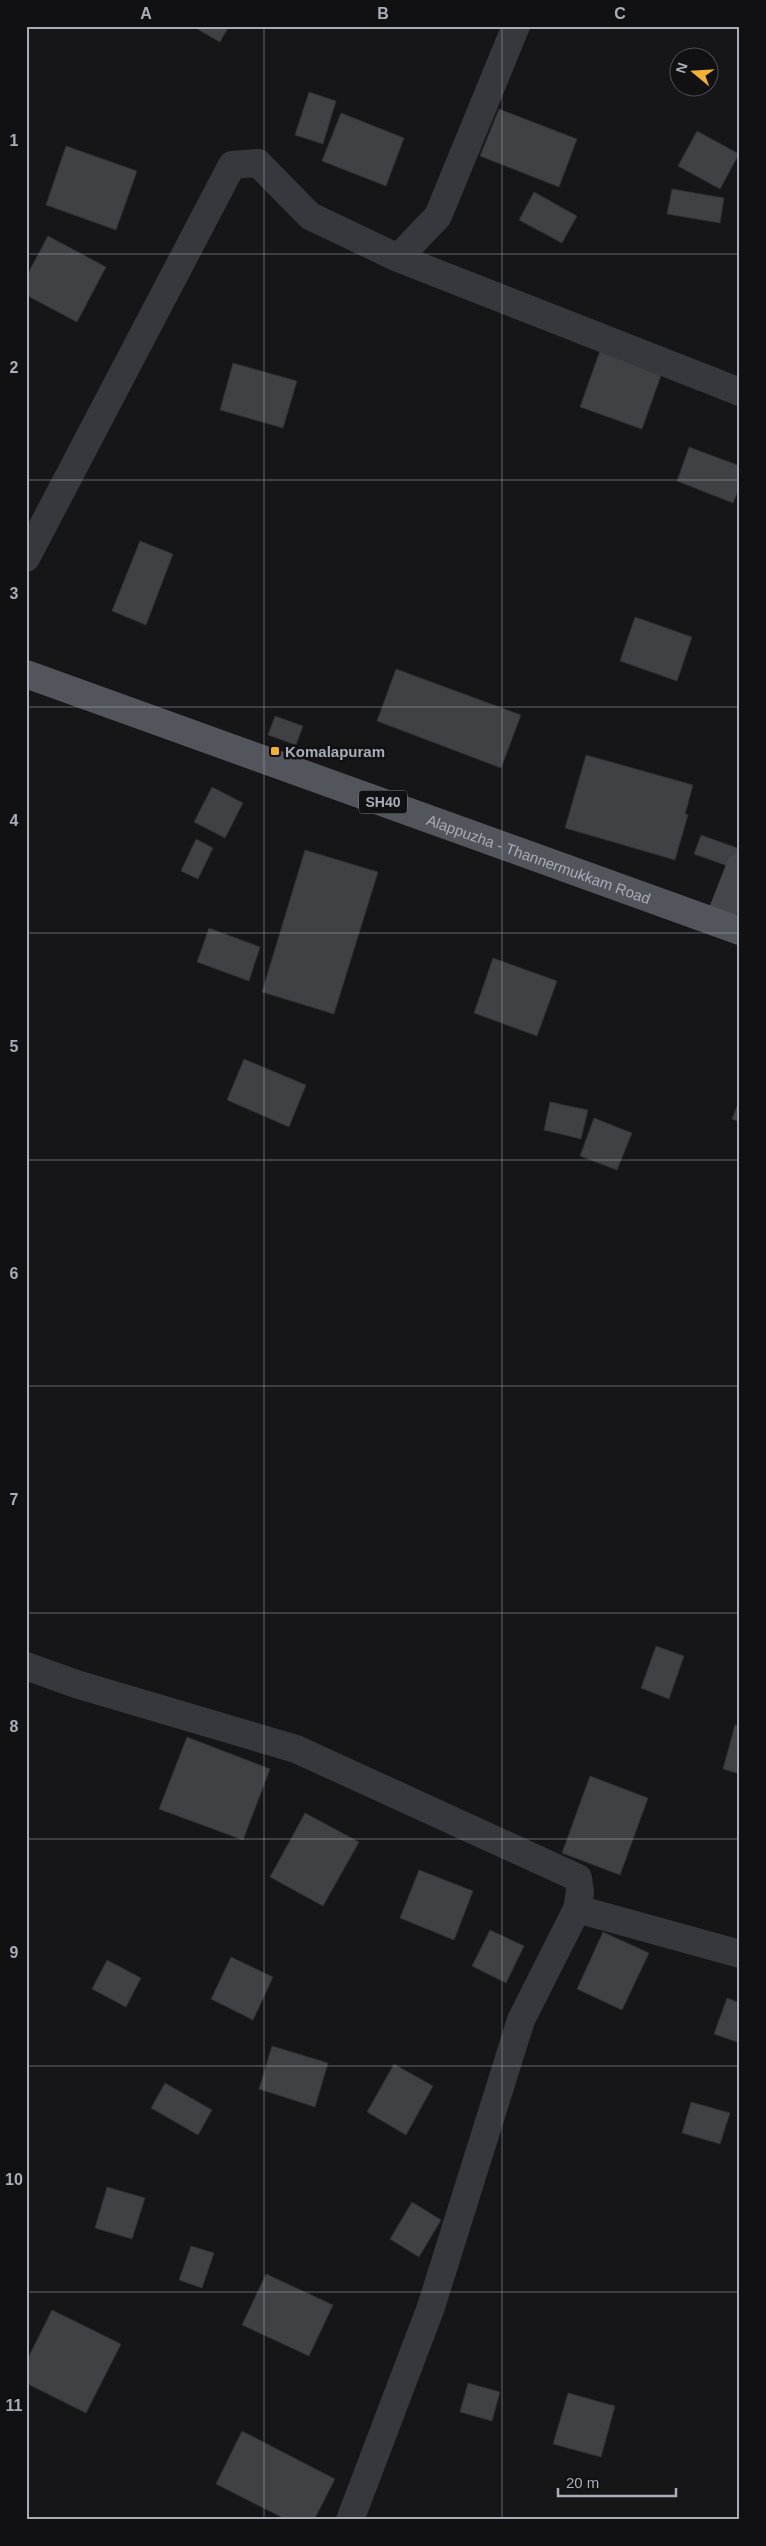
<svg xmlns="http://www.w3.org/2000/svg" width="766" height="2546" font-family="Helvetica,sans-serif">
<style>
.building{fill:#404145;stroke:#303034}
.lines{fill:none;stroke-linecap:round;stroke-linejoin:round}
.minor{stroke:#37383d;stroke-width:28}
.secondary{stroke:#45474d;stroke-width:28}
.primary{stroke:#53555c;stroke-width:28}
.grid{fill:none;stroke:#a8adb8;stroke-width:1;stroke-opacity:0.55}
.poi-dot{fill:#f2b134;stroke:#111113;stroke-width:2}
.labels{text-anchor:middle;dominant-baseline:central;stroke-width:5;stroke-linejoin:round;paint-order:stroke}
.shield{fill:#111113;stroke:#7b7e86;stroke-width:1}
.shield-label{font-size:14px;font-weight:bold;fill:#a8adb8}
.poi-label{font-size:15px;font-weight:bold;fill:#a8adb8;stroke:#111113;text-anchor:start}
.street-label{font-size:15px;fill:#a8adb8;stroke:#111113}
.neatline{fill:none;stroke:#a8adb8;stroke-width:2}
.grid-label{font-size:16px;text-anchor:middle;font-weight:bold;fill:#a8adb8}
</style>
<rect width="100%" height="100%" fill="#161618"/>
<path class="building" d="M 192,26 L 229,26 L 220,42 Z
M 309,92 L 336,101 L 323,144 L 295,135 Z
M 499,109 L 577,139 L 559,187 L 480,156 Z
M 341,113 L 404,138 L 386,186 L 322,161 Z
M 697,131 L 739,154 L 720,189 L 678,166 Z
M 66,146 L 137,171 L 116,230 L 46,205 Z
M 672,189 L 724,198 L 720,223 L 667,214 Z
M 534,192 L 577,216 L 562,243 L 519,220 Z
M 48,236 L 106,267 L 77,322 L 26,295 L 26,277 Z
M 602,345 L 664,367 L 642,429 L 580,407 Z
M 233,363 L 297,381 L 283,428 L 220,410 Z
M 689,447 L 740,466 L 740,486 L 733,503 L 677,481 Z
M 140,541 L 173,554 L 146,625 L 112,611 Z
M 635,617 L 692,637 L 677,681 L 620,661 Z
M 396,669 L 521,715 L 501,768 L 377,721 Z
M 275,716 L 303,726 L 296,745 L 268,735 Z
M 586,755 L 693,785 L 685,814 L 688,815 L 675,860 L 565,828 Z
M 212,787 L 243,803 L 225,838 L 194,822 Z
M 701,835 L 740,849 L 736,869 L 694,854 Z
M 196,839 L 213,848 L 198,879 L 181,871 Z
M 305,850 L 378,872 L 334,1014 L 262,992 Z
M 209,928 L 260,947 L 249,981 L 197,962 Z
M 493,958 L 557,981 L 537,1036 L 474,1013 Z
M 244,1059 L 306,1085 L 289,1127 L 227,1100 Z
M 740,1099 L 740,1122 L 732,1119 Z
M 550,1102 L 588,1110 L 581,1139 L 544,1130 Z
M 594,1118 L 632,1133 L 617,1170 L 580,1156 Z
M 656,1646 L 684,1656 L 669,1699 L 641,1688 Z
M 735,1725 L 740,1727 L 740,1774 L 723,1769 Z
M 187,1737 L 270,1769 L 243,1840 L 159,1809 Z
M 590,1776 L 648,1798 L 620,1875 L 562,1853 Z
M 305,1813 L 359,1842 L 323,1906 L 270,1877 Z
M 419,1870 L 473,1891 L 454,1940 L 400,1918 Z
M 490,1930 L 524,1946 L 506,1983 L 472,1966 Z
M 603,1932 L 649,1953 L 622,2010 L 577,1989 Z
M 231,1957 L 273,1977 L 253,2020 L 211,1999 Z
M 107,1960 L 141,1978 L 126,2007 L 92,1989 Z
M 727,1998 L 740,2003 L 740,2043 L 714,2034 Z
M 272,2046 L 328,2063 L 315,2107 L 259,2089 Z
M 394,2064 L 433,2086 L 406,2135 L 367,2112 Z
M 165,2083 L 212,2110 L 198,2135 L 151,2108 Z
M 691,2102 L 730,2113 L 720,2144 L 682,2133 Z
M 107,2187 L 145,2198 L 132,2239 L 95,2228 Z
M 412,2202 L 441,2220 L 419,2257 L 390,2239 Z
M 191,2246 L 214,2253 L 202,2288 L 179,2280 Z
M 266,2274 L 333,2305 L 309,2356 L 242,2325 Z
M 52,2310 L 121,2344 L 86,2413 L 26,2383 L 26,2362 Z
M 468,2383 L 500,2392 L 492,2421 L 460,2412 Z
M 568,2393 L 615,2406 L 601,2457 L 553,2444 Z
M 242,2431 L 335,2479 L 314,2520 L 287,2520 L 216,2484 Z"/>
<g class="lines">
<path class="minor" d="M 398,258 L 740,392
M 26,558 L 232,165 L 258,163 L 310,216 L 398,258 L 438,216 L 516,26
M 26,1666 L 76,1684 L 296,1749 L 578,1878 L 580,1892 L 577,1909 L 521,2020 L 431,2307 L 350,2520
M 577,1909 L 740,1954"/>
<path class="secondary" d="M 718,923 L 740,867"/>
<path class="primary" id="s1" d="M 26,674 L 740,931"/>
</g>
<path class="grid" d="M 264,26 L 264,2520M 502,26 L 502,2520M 26,254 L 740,254M 26,480 L 740,480M 26,707 L 740,707M 26,933 L 740,933M 26,1160 L 740,1160M 26,1386 L 740,1386M 26,1613 L 740,1613M 26,1839 L 740,1839M 26,2066 L 740,2066M 26,2292 L 740,2292"/>
<rect class="poi-dot" x="270" y="746" width="10" height="10" rx="2.5"/>
<g class="labels">
<rect class="shield" x="359" y="790.5" width="48" height="23" rx="4"/>
<g class="shield-label">
<text x="383" y="802">SH40</text>
</g>
<g class="poi-label">
<text x="285" y="751">Komalapuram</text>
</g>
<g class="street-label">
<text stroke="none"><textPath href="#s1" startOffset="545">Alappuzha - Thannermukkam Road</textPath></text>
</g>
</g>
<rect width="766" height="2546" fill="none" stroke="#111113" stroke-width="55"/>
<g transform="translate(694 72) rotate(288)"><circle r="24" fill="#111113" stroke="#4d4f55"/>
<path d="M0-4L9 19L0 12L-9 19Z" fill="#f2b134"/>
<text y="-8" font-size="14" font-weight="bold" text-anchor="middle" fill="#a8adb8">N</text>
</g>
<path d="M558 2488v8h118v-8" fill="none" stroke="#a8adb8" stroke-width="2.5"/>
<text x="566" y="2488" font-size="15" fill="#a8adb8" stroke="#111113" stroke-width="4" paint-order="stroke">20 m</text>
<rect x="28" y="28" width="710" height="2490" class="neatline"/>
<g class="grid-label">
<text x="146" y="19">A</text>
<text x="383" y="19">B</text>
<text x="620" y="19">C</text>
<text x="14" y="146">1</text>
<text x="14" y="373">2</text>
<text x="14" y="599">3</text>
<text x="14" y="826">4</text>
<text x="14" y="1052">5</text>
<text x="14" y="1279">6</text>
<text x="14" y="1505">7</text>
<text x="14" y="1732">8</text>
<text x="14" y="1958">9</text>
<text x="14" y="2185">10</text>
<text x="14" y="2411">11</text>
</g>
</svg>
